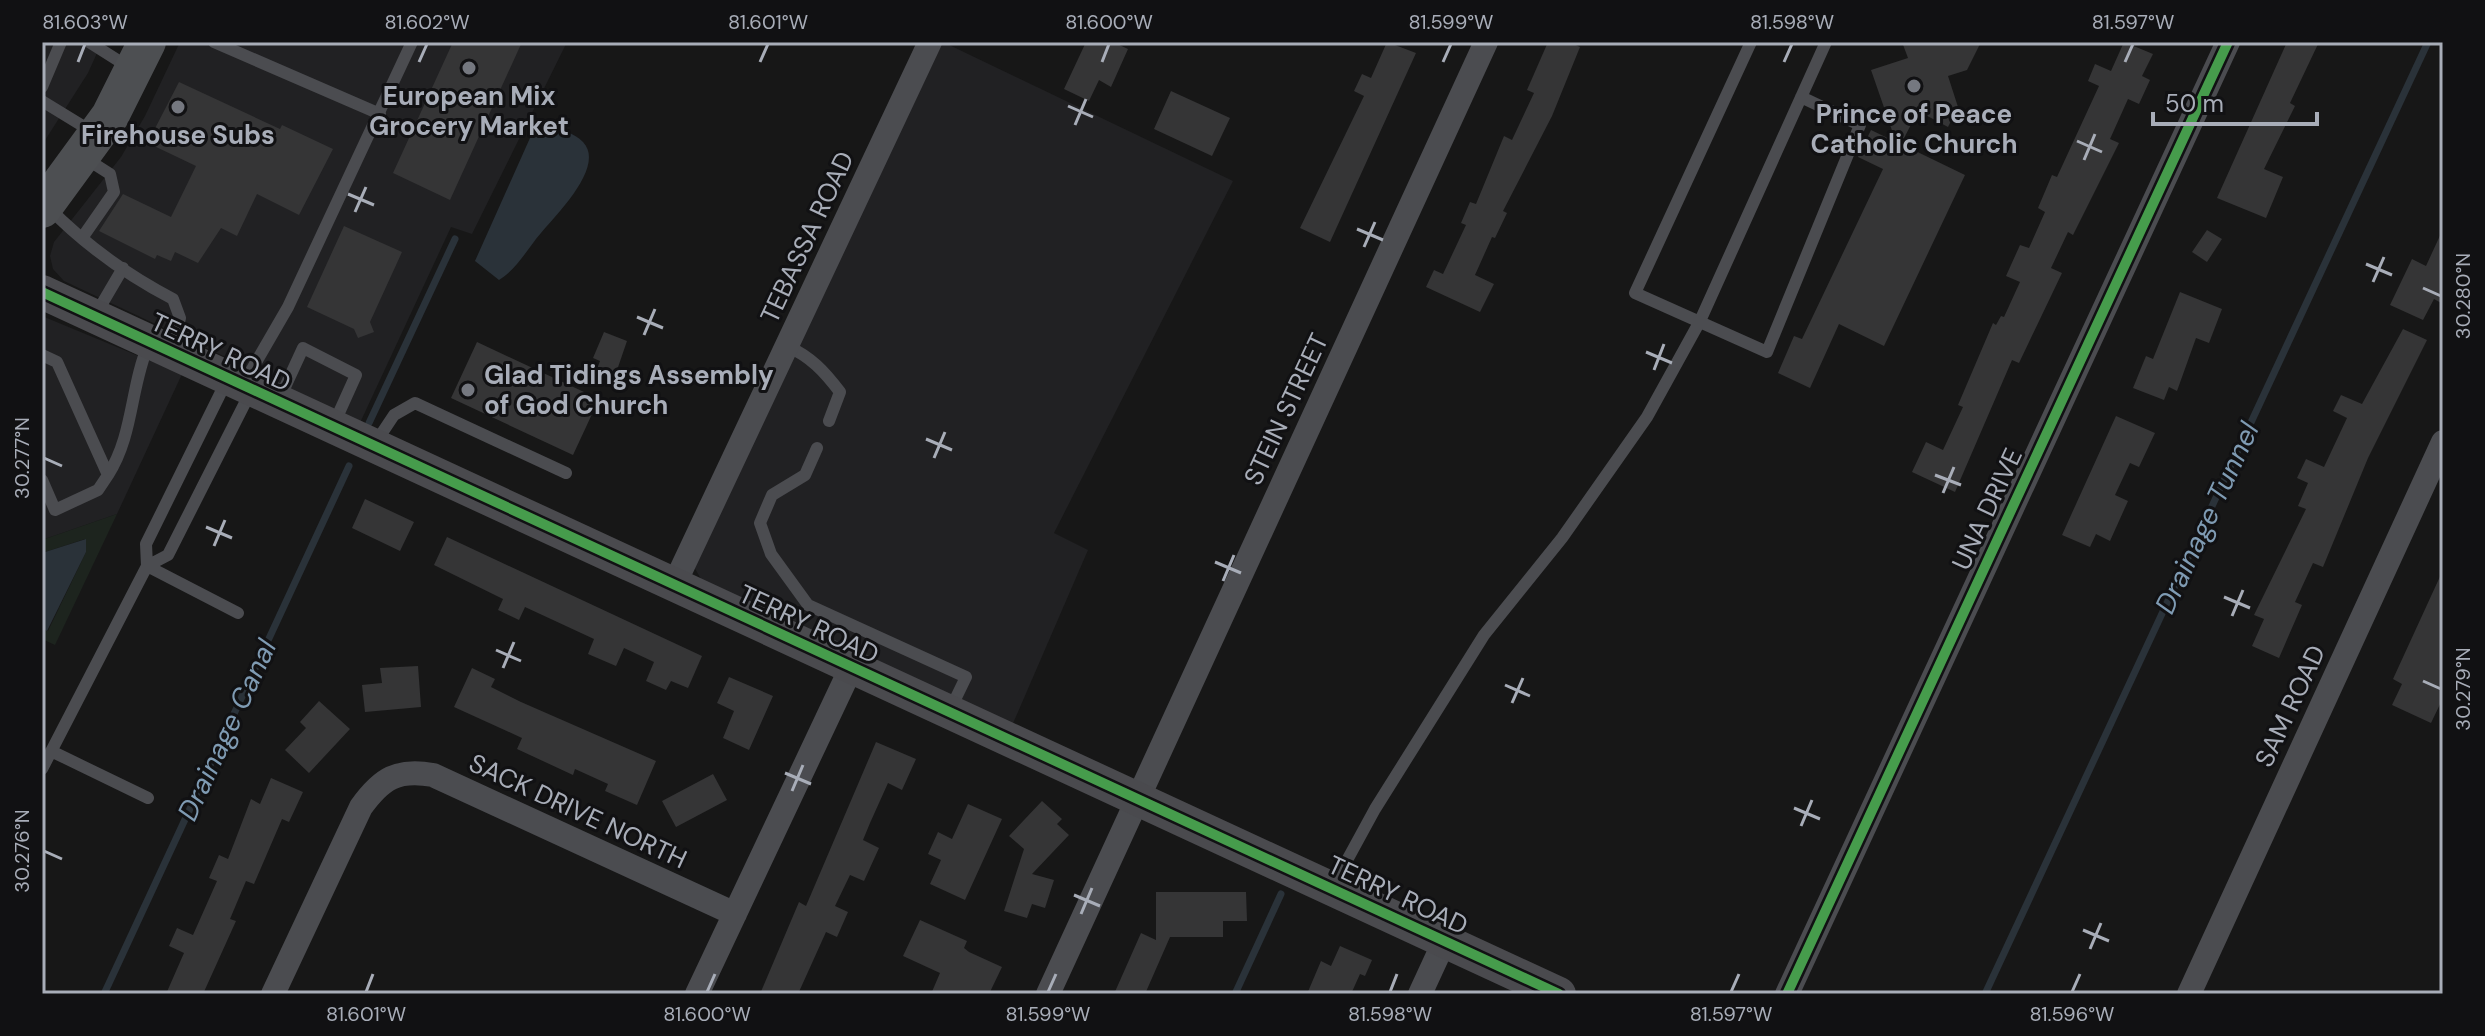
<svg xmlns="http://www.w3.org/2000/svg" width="2485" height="1036" font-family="'DM Sans',sans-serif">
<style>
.built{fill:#212123}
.green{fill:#1d241e}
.water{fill:#2a3239}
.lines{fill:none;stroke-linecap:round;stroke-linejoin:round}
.stream{stroke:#2a3239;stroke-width:7}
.building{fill:#353536}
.lane{stroke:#4b4c50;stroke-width:12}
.street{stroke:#4b4c50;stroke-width:24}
.secondary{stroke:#4a4a4e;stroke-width:34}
.primary{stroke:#4d4f52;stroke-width:38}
.cycleway-casing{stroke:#111113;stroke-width:15}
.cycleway{stroke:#469c4c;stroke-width:10}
.ticks{fill:none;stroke:#a8adb8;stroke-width:3}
.poi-dot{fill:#757880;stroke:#111113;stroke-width:3}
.labels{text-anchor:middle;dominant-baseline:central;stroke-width:6;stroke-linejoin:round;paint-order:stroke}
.poi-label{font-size:26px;font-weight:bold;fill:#a8adb8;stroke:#111113}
.street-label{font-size:26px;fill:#a8adb8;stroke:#111113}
.water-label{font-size:28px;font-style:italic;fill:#7f9bb3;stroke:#111113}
.neatline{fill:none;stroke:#a8adb8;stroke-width:3}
.ticks-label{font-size:20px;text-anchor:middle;fill:#a8adb8}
</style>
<rect width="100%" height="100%" fill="#171717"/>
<path class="built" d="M 42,42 L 102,42 L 88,73 L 42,145 Z
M 180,42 L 567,42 L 472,234 L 451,227 L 359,425 L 234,361 L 64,281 L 53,269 L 50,256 L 54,242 L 121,157 L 145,116 Z
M 943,42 L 1233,181 L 1054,533 L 1088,550 L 1011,728 L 706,588 L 693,565 Z
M 42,316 L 182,374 L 117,514 L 42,540 Z"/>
<path class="green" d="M 117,514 L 55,645 L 42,639 L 42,628 L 48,631 L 86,552 L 85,539 L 42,553 L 42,540 Z"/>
<path class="water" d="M 549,129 C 562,129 574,133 583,142 C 606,166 556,215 541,233 C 527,249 518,268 499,280 L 475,261 L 530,138 Z
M 86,539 L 86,552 L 47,631 L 42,628 L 42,553 Z"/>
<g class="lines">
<path class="stream" d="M 369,423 L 455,239
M 104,994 L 349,466
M 1235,994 L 1281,894
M 1985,994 L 2428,42"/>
</g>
<path class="building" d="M 453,42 L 522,42 L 450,200 L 393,173 Z
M 1086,42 L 1113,42 L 1128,49 L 1111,87 L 1099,80 L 1089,101 L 1064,89 Z
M 1387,42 L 1416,53 L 1330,242 L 1300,228 L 1364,96 L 1354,91 L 1362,74 L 1371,78 Z
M 1548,42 L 1569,42 L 1580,47 L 1552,116 L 1503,211 L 1507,213 L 1495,238 L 1492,237 L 1475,275 L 1494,284 L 1480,312 L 1426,287 L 1434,270 L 1443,274 L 1466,225 L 1461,223 L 1470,202 L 1476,204 L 1504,136 L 1512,140 L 1534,93 L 1527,90 Z
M 1902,42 L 1981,42 L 1967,70 L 1948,76 L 1958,107 L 1948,127 L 1918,111 L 1901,144 L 1965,175 L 1884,346 L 1839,324 L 1810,388 L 1778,373 L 1794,336 L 1802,339 L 1883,169 L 1858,157 L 1871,130 L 1896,142 L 1871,70 L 1908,58 Z
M 2124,42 L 2153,54 L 2142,76 L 2150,80 L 2139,104 L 2128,99 L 2110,139 L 2119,143 L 2073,235 L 2068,232 L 2051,268 L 2062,273 L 2019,363 L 2012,360 L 1955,492 L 1912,472 L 1926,442 L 1943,450 L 1963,407 L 1958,405 L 1993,323 L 1996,325 L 2001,316 L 2004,317 L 2020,282 L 2006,276 L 2020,245 L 2029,248 L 2045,212 L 2038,208 L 2052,175 L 2057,177 L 2099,86 L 2088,81 L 2095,64 L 2111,71 Z
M 2287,42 L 2319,42 L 2290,103 L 2295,106 L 2264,169 L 2283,177 L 2266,218 L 2217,198 Z
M 179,82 L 280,129 L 282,125 L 333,149 L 299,215 L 257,194 L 237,236 L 221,228 L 198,263 L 175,252 L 171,261 L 157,255 L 155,259 L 99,231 L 123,194 L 171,217 L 196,166 L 152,145 L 154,142 L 149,140 Z
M 1171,91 L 1230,118 L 1212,156 L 1154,129 Z
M 344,226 L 402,252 L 370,322 L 374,332 L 358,338 L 354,329 L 307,307 Z
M 2443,229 L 2443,304 L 2434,299 L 2423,320 L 2390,305 L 2412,259 L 2426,266 Z
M 2207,230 L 2222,239 L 2207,262 L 2192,252 Z
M 2180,292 L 2222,309 L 2209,343 L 2196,338 L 2177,391 L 2169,387 L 2164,400 L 2133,388 L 2146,356 L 2153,359 Z
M 2403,329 L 2427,340 L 2368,458 L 2323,567 L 2313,563 L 2295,602 L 2302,605 L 2279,658 L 2252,646 L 2264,619 L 2254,615 L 2306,509 L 2298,506 L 2308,483 L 2297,478 L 2306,459 L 2324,467 L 2347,418 L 2333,411 L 2341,395 L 2362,404 Z
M 604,332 L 627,341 L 615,376 L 597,369 L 600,361 L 593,358 Z
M 477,342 L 599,399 L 573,455 L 451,398 Z
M 2116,416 L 2155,433 L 2139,467 L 2130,463 L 2115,495 L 2128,501 L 2110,541 L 2096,534 L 2090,547 L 2062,535 Z
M 365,499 L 414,522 L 400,551 L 352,528 Z
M 447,537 L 702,656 L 688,688 L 671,681 L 666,690 L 646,681 L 654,662 L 624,648 L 616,666 L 588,654 L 594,639 L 525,607 L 519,620 L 498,610 L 503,599 L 434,565 Z
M 2443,570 L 2443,698 L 2431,723 L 2392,705 L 2402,684 L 2393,679 Z
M 418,666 L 421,707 L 365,712 L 362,685 L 382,683 L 380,668 Z
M 472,668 L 495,679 L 491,687 L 521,702 L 656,761 L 637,805 L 605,791 L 608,784 L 575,769 L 573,775 L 517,749 L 522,738 L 454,707 Z
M 729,677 L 773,696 L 749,750 L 723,738 L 734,711 L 717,703 Z
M 319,701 L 350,729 L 309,773 L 285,750 L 306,728 L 300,722 Z
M 876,742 L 916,759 L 902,790 L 888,783 L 870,823 L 863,840 L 879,848 L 864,881 L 850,875 L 835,906 L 848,912 L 837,937 L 826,932 L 798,994 L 760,994 L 799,902 L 806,906 Z
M 713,774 L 727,800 L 676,827 L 662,801 Z
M 271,778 L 303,792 L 289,822 L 282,819 L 254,884 L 246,881 L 230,919 L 236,921 L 203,994 L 166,994 L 184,953 L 169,946 L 177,928 L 193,935 L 217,881 L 209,878 L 219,855 L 228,859 L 251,799 L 260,804 Z
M 1042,801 L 1062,819 L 1057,824 L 1069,835 L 1032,874 L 1054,880 L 1045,908 L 1032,904 L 1027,918 L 1004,911 L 1024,849 L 1009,836 Z
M 968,804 L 1002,819 L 965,900 L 930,884 L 941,860 L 928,854 L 938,832 L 952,839 Z
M 1156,892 L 1246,892 L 1247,921 L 1223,921 L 1223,937 L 1170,937 L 1145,994 L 1114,994 L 1141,933 L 1156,940 Z
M 920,920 L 967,941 L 964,948 L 969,952 L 1002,967 L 989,994 L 931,994 L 940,973 L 903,956 Z
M 1340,946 L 1372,960 L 1365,976 L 1360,974 L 1351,994 L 1307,994 L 1321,961 L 1331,966 Z"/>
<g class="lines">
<path class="lane" d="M 89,42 L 130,68
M 214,42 L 380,114
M 1751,42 L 1635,293 L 1767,352 L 1860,125 L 1801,97
M 42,87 L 61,42
M 42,101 L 91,131
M 47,206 C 83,243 127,275 173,299 L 180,318 L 172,349
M 82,238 L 114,192 L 110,174 L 85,158
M 96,314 L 123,268
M 787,346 C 811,357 824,371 840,392 L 829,421
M 42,355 L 57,362 L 108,475 C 134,434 130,387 149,343
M 226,382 L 146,544 L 147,566 L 168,555 L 251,391
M 244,383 L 288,307 L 412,42
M 279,400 L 303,348 L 356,375 L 333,426
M 374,445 L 394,415 L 415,403 L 566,473
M 817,448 L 805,475 L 772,495 L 760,523 L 771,554 L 808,605 L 966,677 L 951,708
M 42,480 L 55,510 L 98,490 L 108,475
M 51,751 L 148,798
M 42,769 L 147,566 L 238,613
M 1333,886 L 1375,809 L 1484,635 L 1562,538 L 1647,417 L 1700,321 L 1826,42"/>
<path class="street" d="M 674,585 L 930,42
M 273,994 L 361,807 C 382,778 397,769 433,775 L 735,914
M 697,994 L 851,668
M 1048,994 L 1486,42
M 1420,994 L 1444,942
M 1787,994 L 2228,42
M 2189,994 L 2443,442"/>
<path class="secondary" d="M 42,292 L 1559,994"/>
<path class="primary" d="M 42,209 L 110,116 L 147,42"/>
<g class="cycleway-casing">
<path id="cycleway" d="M 42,292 L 1559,994
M 1787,994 L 2228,42"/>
</g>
<use href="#cycleway" class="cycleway"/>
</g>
<path class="ticks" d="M 78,62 L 85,44M 419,62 L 427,44M 760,62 L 768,44M 1102,62 L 1109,44M 1443,62 L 1451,44M 1784,62 L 1792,44M 2125,62 L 2133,44M 1068,106 L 1093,117M 1075,125 L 1086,99M 2077,141 L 2102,152M 2084,160 L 2095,134M 348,194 L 374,205M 355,212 L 366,187M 1357,229 L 1383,240M 1364,247 L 1375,222M 2366,264 L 2392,275M 2373,282 L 2384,257M 2423,288 L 2441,296M 637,317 L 663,328M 644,335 L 655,309M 1646,352 L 1672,363M 1654,370 L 1664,344M 926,439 L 952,450M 44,458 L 62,466M 934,458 L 945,432M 1935,475 L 1961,485M 1943,493 L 1954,467M 206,527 L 232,538M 214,546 L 225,520M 1215,562 L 1241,573M 1223,581 L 1234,555M 2224,597 L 2250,608M 2232,616 L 2243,590M 496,650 L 521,661M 503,668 L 514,642M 2423,681 L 2441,689M 1505,685 L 1530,696M 1512,703 L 1523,678M 785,773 L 811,784M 792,791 L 803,765M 1794,808 L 1820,819M 1801,826 L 1812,800M 44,851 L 62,859M 1074,895 L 1100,906M 1081,914 L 1092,888M 2083,930 L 2109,941M 2090,949 L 2101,923M 366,992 L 373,974M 707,992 L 715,974M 1048,992 L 1056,974M 1390,992 L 1397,974M 1731,992 L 1739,974M 2072,992 L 2080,974"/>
<g class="poi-dot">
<circle cx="469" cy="68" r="8"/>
<circle cx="1914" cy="86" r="8"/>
<circle cx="178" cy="107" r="8"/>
<circle cx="468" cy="390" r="8"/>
</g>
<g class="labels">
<g class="poi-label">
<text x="469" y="96">European Mix<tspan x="469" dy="30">Grocery Market</tspan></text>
<text x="1914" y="114">Prince of Peace<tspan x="1914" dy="30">Catholic Church</tspan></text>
<text x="178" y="135">Firehouse Subs</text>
<text x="484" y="375" text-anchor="start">Glad Tidings Assembly<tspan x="484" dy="30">of God Church</tspan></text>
</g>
<g class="street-label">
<text transform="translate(807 237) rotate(-65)">TEBASSA ROAD</text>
<text transform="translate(221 352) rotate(25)">TERRY ROAD</text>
<text transform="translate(1286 409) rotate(-65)">STEIN STREET</text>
<text transform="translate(1987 509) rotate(-65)">UNA DRIVE</text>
<text transform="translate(809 624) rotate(25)">TERRY ROAD</text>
<text transform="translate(2290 706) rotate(-65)">SAM ROAD</text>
<text transform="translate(578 811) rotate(25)">SACK DRIVE NORTH</text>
<text transform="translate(1398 895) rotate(25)">TERRY ROAD</text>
</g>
<g class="water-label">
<text transform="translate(2207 518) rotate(-65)">Drainage Tunnel</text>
<text transform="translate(227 730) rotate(-65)">Drainage Canal</text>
</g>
</g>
<rect width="2485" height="1036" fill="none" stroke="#111113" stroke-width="88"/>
<path d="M2153 112v12h164v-12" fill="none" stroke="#a8adb8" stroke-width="4"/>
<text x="2165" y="112" font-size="24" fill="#a8adb8" stroke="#111113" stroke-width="6" paint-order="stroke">50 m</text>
<rect x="44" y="44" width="2397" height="948" class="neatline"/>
<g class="ticks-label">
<text x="85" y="29">81.603°W</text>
<text x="427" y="29">81.602°W</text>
<text x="768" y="29">81.601°W</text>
<text x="1109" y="29">81.600°W</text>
<text x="1451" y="29">81.599°W</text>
<text x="1792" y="29">81.598°W</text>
<text x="2133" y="29">81.597°W</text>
<text transform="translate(2463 296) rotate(-90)" y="7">30.280°N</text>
<text transform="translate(22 458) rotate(-90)" y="7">30.277°N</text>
<text transform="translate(2463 689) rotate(-90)" y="7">30.279°N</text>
<text transform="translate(22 851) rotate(-90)" y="7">30.276°N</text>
<text x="366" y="1021">81.601°W</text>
<text x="707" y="1021">81.600°W</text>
<text x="1048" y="1021">81.599°W</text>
<text x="1390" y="1021">81.598°W</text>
<text x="1731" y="1021">81.597°W</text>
<text x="2072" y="1021">81.596°W</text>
</g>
</svg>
